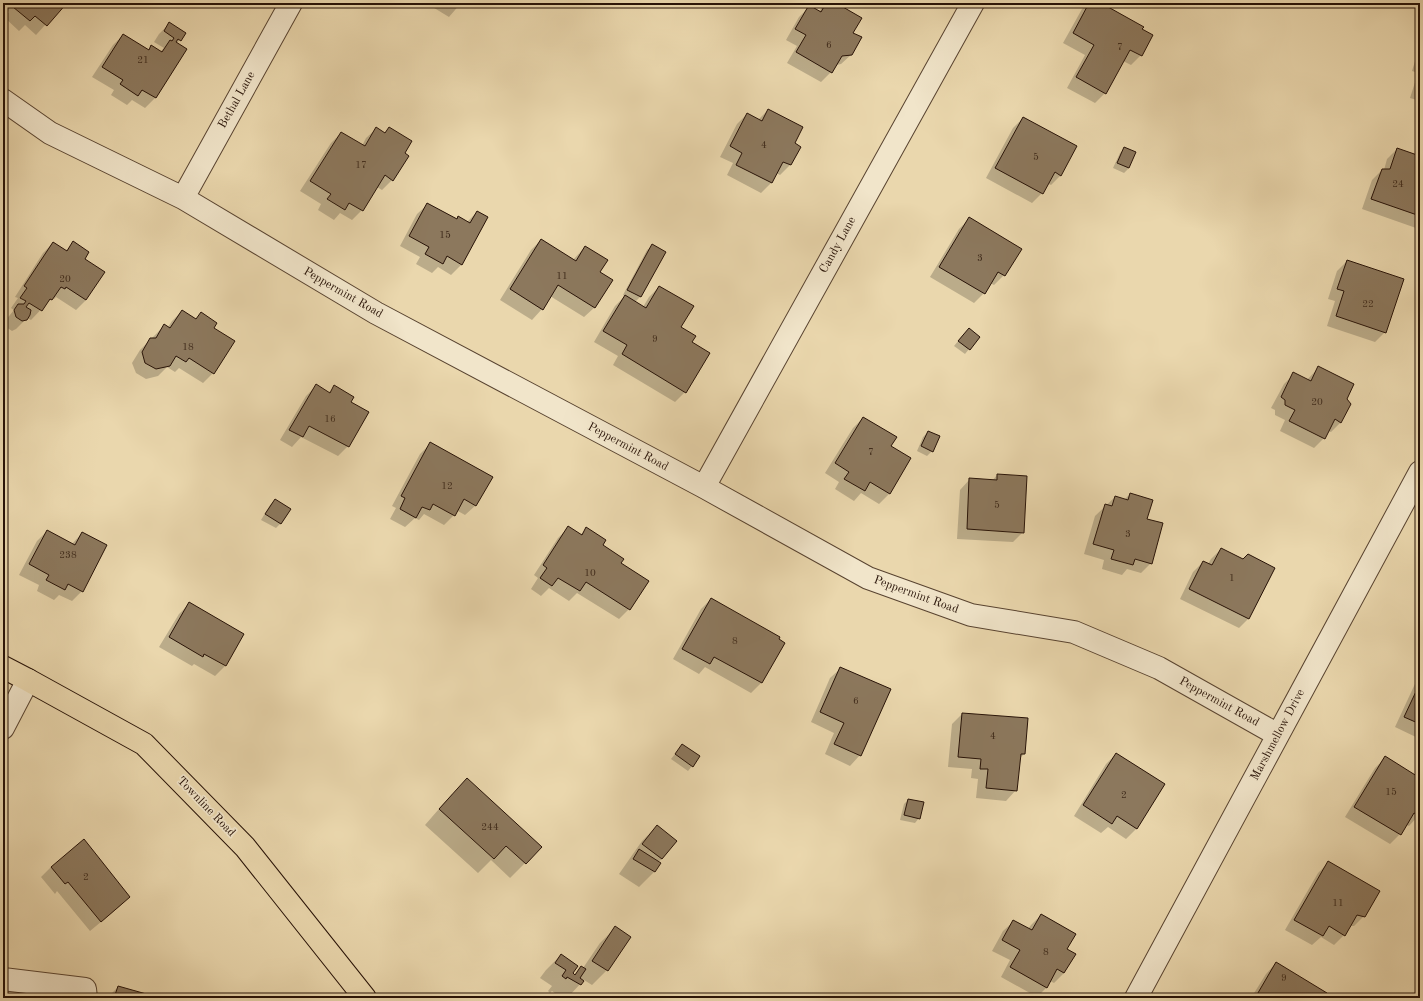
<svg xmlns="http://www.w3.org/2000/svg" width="1423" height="1001" font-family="'Old Standard TT',serif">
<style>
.shadow{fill:#0003}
.building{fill:#8c785d;stroke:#271207}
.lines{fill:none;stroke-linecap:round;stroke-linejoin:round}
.minor-casing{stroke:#584330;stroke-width:24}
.major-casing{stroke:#271207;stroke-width:24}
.minor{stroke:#f1e5ca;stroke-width:22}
.major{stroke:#ead7ad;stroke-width:22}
.labels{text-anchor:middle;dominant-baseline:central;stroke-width:3.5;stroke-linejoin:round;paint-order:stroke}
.number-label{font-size:10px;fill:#402c1c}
.street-label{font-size:12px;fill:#271207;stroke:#f1e5ca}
</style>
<rect width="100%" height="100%" fill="#ead7ad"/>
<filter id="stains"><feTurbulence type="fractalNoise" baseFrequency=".005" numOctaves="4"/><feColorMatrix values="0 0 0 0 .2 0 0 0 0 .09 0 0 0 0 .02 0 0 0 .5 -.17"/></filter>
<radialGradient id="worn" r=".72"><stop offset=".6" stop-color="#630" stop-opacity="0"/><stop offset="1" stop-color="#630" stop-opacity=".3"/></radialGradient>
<path class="shadow" d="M 3,3 L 68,3 L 67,5 L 65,3 L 36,35 L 25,25 L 19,31 L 4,17 L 9,12 L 3,7 Z
M 426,3 L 461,3 L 449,17 Z
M 826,3 L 834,3 L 852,33 L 852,54 L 841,64 L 836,65 L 831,72 L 821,82 L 787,63 L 797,46 L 786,40 L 799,17 L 809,7 L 818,12 Z
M 1088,3 L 1099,3 L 1141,29 L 1141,55 L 1131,65 L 1123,61 L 1105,93 L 1095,103 L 1067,88 L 1085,55 L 1063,43 L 1082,9 Z
M 169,24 L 180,40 L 176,44 L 185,49 L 155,98 L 145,108 L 132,100 L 127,105 L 111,95 L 114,90 L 92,77 L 113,45 L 123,35 L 148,51 L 152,47 L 160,52 L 164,48 L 154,42 L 159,34 Z
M 1420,45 L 1420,101 L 1410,98 L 1418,73 L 1412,71 Z
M 768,110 L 793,144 L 800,147 L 790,165 L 780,175 L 776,173 L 771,183 L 761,193 L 727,175 L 733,163 L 720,157 L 737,124 L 747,114 L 758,120 Z
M 1023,118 L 1061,175 L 1051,185 L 1047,183 L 1042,193 L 1032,203 L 986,178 L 1013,128 Z
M 377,128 L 384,133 L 389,128 L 403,154 L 392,180 L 382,190 L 377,187 L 362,210 L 352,220 L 340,213 L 334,220 L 318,210 L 321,204 L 300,191 L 331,143 L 341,133 L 362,146 L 366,138 Z
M 1125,148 L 1129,168 L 1124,173 L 1113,168 L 1120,153 Z
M 1397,149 L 1420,157 L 1420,224 L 1416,228 L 1362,209 L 1372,180 L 1382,170 L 1384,170 L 1387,159 Z
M 428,204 L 456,220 L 459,217 L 467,222 L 477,212 L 462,264 L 451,275 L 438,267 L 432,273 L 416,264 L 420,257 L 400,246 L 417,214 Z
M 969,219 L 1004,275 L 994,285 L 990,283 L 984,293 L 974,303 L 930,277 L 959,229 Z
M 541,240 L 573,260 L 585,247 L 598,273 L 595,307 L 584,317 L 550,296 L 542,309 L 532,320 L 500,300 L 531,250 Z
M 53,243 L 65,251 L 74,243 L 83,259 L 86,300 L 76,310 L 56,297 L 54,299 L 52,298 L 31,320 L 27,318 L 16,329 L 12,331 L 6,327 L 5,321 L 14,310 L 11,308 L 18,298 L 15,297 L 43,253 Z
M 652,246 L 664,252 L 640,297 L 635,302 L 643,307 L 649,297 L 659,287 L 680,328 L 691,342 L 685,392 L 675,402 L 613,365 L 618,356 L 594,342 L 615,306 L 625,296 L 623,295 L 647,250 Z
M 1347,261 L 1385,332 L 1375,342 L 1327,326 L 1335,301 L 1328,299 L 1337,271 Z
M 182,311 L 195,320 L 201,313 L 213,328 L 213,373 L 203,383 L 179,368 L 175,372 L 167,367 L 158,376 L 146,379 L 136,373 L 132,363 L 140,350 L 165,325 L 168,327 L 172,321 Z
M 964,334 L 969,349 L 965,354 L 954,346 Z
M 1319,367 L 1346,399 L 1341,422 L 1331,432 L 1328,431 L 1324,438 L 1314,448 L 1280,431 L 1285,420 L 1275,415 L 1275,410 L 1271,408 L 1284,384 L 1294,374 L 1307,380 Z
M 316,386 L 328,393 L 334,387 L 349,403 L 348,446 L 338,456 L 301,437 L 292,447 L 280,440 L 306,396 Z
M 863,418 L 890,447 L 910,459 L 889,494 L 879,504 L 861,493 L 854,501 L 835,489 L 839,482 L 825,473 L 853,428 Z
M 928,432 L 932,451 L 927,456 L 917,451 L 923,437 Z
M 430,444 L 476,505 L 465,515 L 456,510 L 454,515 L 444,525 L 424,514 L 419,520 L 415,518 L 405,527 L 390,519 L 396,508 L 392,506 L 420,454 Z
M 997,475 L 1023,532 L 1013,542 L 957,539 L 960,490 L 970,479 L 992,481 Z
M 1130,494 L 1146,519 L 1151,563 L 1141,573 L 1127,569 L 1122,575 L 1102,569 L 1104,560 L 1084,554 L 1095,516 L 1115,497 L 1124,500 Z
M 275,500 L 289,509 L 280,524 L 276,528 L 261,520 L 270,505 Z
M 568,528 L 580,535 L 587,529 L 601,546 L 620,563 L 629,609 L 619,619 L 577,593 L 569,601 L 549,588 L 541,596 L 531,589 L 538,578 L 534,575 L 558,538 Z
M 47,531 L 72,544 L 82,533 L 82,591 L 72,601 L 59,595 L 54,600 L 37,591 L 39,585 L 19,575 L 37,541 Z
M 1221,549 L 1249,618 L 1239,628 L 1180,599 L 1193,572 L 1203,562 L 1208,564 L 1211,559 Z
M 711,599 L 784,643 L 761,683 L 751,693 L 705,667 L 699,674 L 673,659 L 701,609 Z
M 189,604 L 243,635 L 225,666 L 215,676 L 194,664 L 192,666 L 159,647 L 179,614 Z
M 841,668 L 860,755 L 850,766 L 825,754 L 834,733 L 811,722 L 830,678 Z
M 1420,673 L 1420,739 L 1395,727 Z
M 962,714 L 1024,754 L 1019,759 L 1016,790 L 1006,801 L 976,798 L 978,779 L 971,778 L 972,769 L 948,767 L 952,724 Z
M 682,745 L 692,766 L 688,771 L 671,759 Z
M 1116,754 L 1164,784 L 1136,829 L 1126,839 L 1108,827 L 1101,833 L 1074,816 L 1106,764 Z
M 1385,758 L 1420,779 L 1420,814 L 1409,826 L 1406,825 L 1400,834 L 1390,844 L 1345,817 L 1375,768 Z
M 452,794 L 525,863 L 510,878 L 491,860 L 478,873 L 425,825 Z
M 908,800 L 919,818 L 915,823 L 900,820 L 904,804 Z
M 657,826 L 662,859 L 658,862 L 660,863 L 654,872 L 639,887 L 619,874 L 642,841 Z
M 1328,863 L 1364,916 L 1354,926 L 1350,926 L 1344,935 L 1334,945 L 1321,937 L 1312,945 L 1285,930 L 1318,873 Z
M 51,867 L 129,897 L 119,907 L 90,931 L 57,891 L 55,894 L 41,877 Z
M 1041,915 L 1066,949 L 1064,973 L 1054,983 L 1050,981 L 1047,987 L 1037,997 L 1001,977 L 1010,960 L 992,951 L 1003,931 L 1014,921 L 1028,929 L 1031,925 Z
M 615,928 L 607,970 L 592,985 L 584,980 L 567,998 L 562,998 L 552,991 L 550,993 L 548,991 L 552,986 L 540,978 L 546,970 L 561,955 L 574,975 L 581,967 L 583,968 L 600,943 Z
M 1276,963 L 1323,998 L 1251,998 L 1266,974 Z
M 118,987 L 156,998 L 107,998 Z"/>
<path class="building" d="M 17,3 L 67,3 L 47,26 L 35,16 L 30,21 L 13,7 Z
M 826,3 L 836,3 L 862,18 L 853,33 L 862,37 L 852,55 L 842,56 L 832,73 L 796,52 L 806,35 L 795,29 L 809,5 L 821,12 Z
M 1089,3 L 1101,3 L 1144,27 L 1142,29 L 1153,35 L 1142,56 L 1130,50 L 1106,94 L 1076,77 L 1094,45 L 1073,33 Z
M 169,22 L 186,33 L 181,41 L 178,39 L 176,42 L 187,49 L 156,98 L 142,90 L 138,96 L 120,84 L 123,80 L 102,67 L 123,34 L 149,50 L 151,45 L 162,52 L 170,40 L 172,41 L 174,38 L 164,31 Z
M 768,109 L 803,127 L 795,143 L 801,147 L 791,165 L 783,162 L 772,183 L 736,165 L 742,153 L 730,146 L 747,113 L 762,121 Z
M 1023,117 L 1077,146 L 1061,176 L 1055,172 L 1043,194 L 995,168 Z
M 376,127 L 385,133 L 389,127 L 412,141 L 405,153 L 409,156 L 393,181 L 385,175 L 363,211 L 349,203 L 345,210 L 327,199 L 331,194 L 310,181 L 341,132 L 365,146 Z
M 1124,147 L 1136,152 L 1129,168 L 1117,163 Z
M 1397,148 L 1420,156 L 1420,216 L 1371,199 L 1382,169 L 1390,169 Z
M 427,203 L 457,219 L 458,216 L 470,223 L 477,211 L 488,217 L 462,265 L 447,256 L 443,264 L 425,254 L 429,247 L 409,236 Z
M 969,217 L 1022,249 L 1005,276 L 998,272 L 985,294 L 939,267 Z
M 541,239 L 576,261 L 585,246 L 608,260 L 600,272 L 613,280 L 595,308 L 558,285 L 543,310 L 510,289 Z
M 73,241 L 89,252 L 85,259 L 105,272 L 86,300 L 66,287 L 65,289 L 61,287 L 52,300 L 50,299 L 42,311 L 29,303 L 26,307 L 31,310 L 30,315 L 27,320 L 22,321 L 16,317 L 14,310 L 18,304 L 24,304 L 26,301 L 20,298 L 27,288 L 24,286 L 53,242 L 67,251 Z
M 652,244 L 666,252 L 641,297 L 627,290 Z
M 1347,260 L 1404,279 L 1386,333 L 1336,316 L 1344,291 L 1337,289 Z
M 659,286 L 694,306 L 681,327 L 696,336 L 692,342 L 710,353 L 686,393 L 622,354 L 627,345 L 603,331 L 625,295 L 646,308 Z
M 182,310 L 196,319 L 201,312 L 217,323 L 214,328 L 235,341 L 214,374 L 189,358 L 186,362 L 176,356 L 170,366 L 156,369 L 145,363 L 142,352 L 150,338 L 156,338 L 164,324 L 170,328 Z
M 969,328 L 980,337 L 970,350 L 958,341 Z
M 1318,366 L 1354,384 L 1347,399 L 1351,404 L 1341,423 L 1335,419 L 1325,439 L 1289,421 L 1295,410 L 1285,405 L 1285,400 L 1281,397 L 1293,372 L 1311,381 Z
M 316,384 L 330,393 L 334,385 L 354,397 L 351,402 L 369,412 L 349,447 L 309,426 L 303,437 L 289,430 Z
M 863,417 L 897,437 L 891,446 L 911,458 L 890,494 L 870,482 L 865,491 L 844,479 L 849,472 L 835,463 Z
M 928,431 L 940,436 L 933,452 L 921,446 Z
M 430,442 L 493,477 L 476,506 L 464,499 L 455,516 L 433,504 L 430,510 L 422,507 L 416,518 L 400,509 L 405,498 L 401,496 Z
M 997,474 L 1027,476 L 1024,533 L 967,529 L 969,478 L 997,480 Z
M 1130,493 L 1153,500 L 1147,519 L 1163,523 L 1152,564 L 1135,559 L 1133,565 L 1111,559 L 1114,550 L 1093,544 L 1105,504 L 1112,506 L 1115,496 L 1128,500 Z
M 275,499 L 291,509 L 281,524 L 265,514 Z
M 568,526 L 582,535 L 586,527 L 606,540 L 603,545 L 624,559 L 621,563 L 649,581 L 630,610 L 586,582 L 580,591 L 558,578 L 552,586 L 540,578 L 547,568 L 543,565 Z
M 47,530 L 75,545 L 82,532 L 107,545 L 83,592 L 68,584 L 65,590 L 46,580 L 49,575 L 29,564 Z
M 1221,548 L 1243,559 L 1248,554 L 1275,568 L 1249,619 L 1189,589 L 1203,561 L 1212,565 Z
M 711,598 L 780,637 L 779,639 L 785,643 L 762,683 L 714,657 L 710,664 L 682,649 Z
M 189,602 L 244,634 L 226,666 L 204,654 L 203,657 L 169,637 Z
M 840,667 L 891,689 L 861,756 L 834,744 L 844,723 L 820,712 Z
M 1420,683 L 1420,724 L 1404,717 Z
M 962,713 L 1028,718 L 1025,754 L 1021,754 L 1017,791 L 986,788 L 988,769 L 980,769 L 981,759 L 958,757 Z
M 682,744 L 700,756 L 693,767 L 675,754 Z
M 1116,753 L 1165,784 L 1137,829 L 1117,816 L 1112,824 L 1083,805 Z
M 1385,756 L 1420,778 L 1420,816 L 1414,813 L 1401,835 L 1354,807 Z
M 467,778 L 542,847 L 526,864 L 506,846 L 494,859 L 439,809 Z
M 908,799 L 924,802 L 920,819 L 904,815 Z
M 657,825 L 677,841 L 662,859 L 642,844 Z
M 84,839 L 130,897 L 101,922 L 68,882 L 65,884 L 51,867 Z
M 639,849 L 661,863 L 655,872 L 633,859 Z
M 1328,861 L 1380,891 L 1365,917 L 1357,915 L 1345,936 L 1329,926 L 1323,936 L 1294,920 Z
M 1041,914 L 1076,934 L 1067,949 L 1076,954 L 1064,973 L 1057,969 L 1047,988 L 1010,967 L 1020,950 L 1002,940 L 1013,920 L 1032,930 Z
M 615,926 L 631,937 L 608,971 L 592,961 Z
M 561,954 L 578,966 L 573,973 L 575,975 L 581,966 L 586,969 L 580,978 L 584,981 L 581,985 L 567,977 L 566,979 L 562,976 L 566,970 L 555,963 Z
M 1276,962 L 1327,993 L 1324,998 L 1255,998 Z
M 118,986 L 157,997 L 157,998 L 114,998 Z"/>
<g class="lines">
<g class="minor-casing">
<path id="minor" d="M 3,100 L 50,133 L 183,198 L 376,313 L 704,487 L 868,578 L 971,615 L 1074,632 L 1159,668 L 1278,735
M 183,198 L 291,3
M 704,487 L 973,3
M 3,728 L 28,680
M 3,979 L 85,989 L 86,998
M 1136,998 L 1420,472"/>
</g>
<g class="major-casing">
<path id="major" d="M 3,667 L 28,680 L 144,744 L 245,847 L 365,998"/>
</g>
<use href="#minor" class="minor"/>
<use href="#major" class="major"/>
</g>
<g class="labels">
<g class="number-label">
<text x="829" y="45">6</text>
<text x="1120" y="47">7</text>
<text x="143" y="60">21</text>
<text x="764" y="145">4</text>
<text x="1036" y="157">5</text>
<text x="361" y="165">17</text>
<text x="1398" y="184">24</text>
<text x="445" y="235">15</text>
<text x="980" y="258">3</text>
<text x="562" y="276">11</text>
<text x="65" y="279">20</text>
<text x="1368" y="304">22</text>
<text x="655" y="339">9</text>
<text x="188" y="347">18</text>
<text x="1317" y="402">20</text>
<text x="330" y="419">16</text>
<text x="871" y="452">7</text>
<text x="447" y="486">12</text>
<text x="997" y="505">5</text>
<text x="1128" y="534">3</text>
<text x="68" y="555">238</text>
<text x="590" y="573">10</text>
<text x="1232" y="578">1</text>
<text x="735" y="641">8</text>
<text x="856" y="701">6</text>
<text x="993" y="736">4</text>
<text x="1391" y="792">15</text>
<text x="1124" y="795">2</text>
<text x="490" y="827">244</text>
<text x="86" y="877">2</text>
<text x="1338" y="903">11</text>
<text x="1046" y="952">8</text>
<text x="1284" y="978">9</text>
</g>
<g class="street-label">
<text transform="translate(237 100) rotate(-61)">Bethal Lane</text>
<text transform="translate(838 245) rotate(-61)">Candy Lane</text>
<text transform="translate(343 293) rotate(30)">Peppermint Road</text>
<text transform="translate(628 447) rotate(28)">Peppermint Road</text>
<text transform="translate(916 595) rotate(20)">Peppermint Road</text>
<text transform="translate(1219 702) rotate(29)">Peppermint Road</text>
<text transform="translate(1278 735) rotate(-62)">Marshmellow Drive</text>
<text transform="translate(206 807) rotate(46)">Townline Road</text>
</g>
</g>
<rect width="1423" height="1001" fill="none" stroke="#ead7ad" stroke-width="16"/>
<rect x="4" y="4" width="1415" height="993" fill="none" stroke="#271207" stroke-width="2"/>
<rect x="8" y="8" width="1407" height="985" fill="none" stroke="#271207"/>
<rect width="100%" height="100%" filter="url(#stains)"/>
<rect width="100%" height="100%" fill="url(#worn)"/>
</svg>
